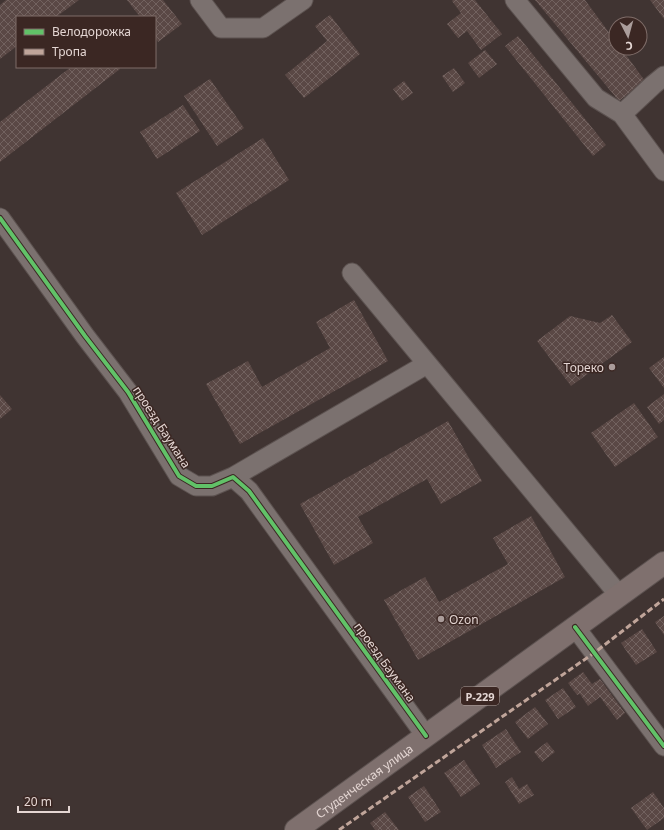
<svg xmlns="http://www.w3.org/2000/svg" width="664" height="830" font-family="'Noto Sans',sans-serif">
<style>
.building{fill:url(#building-cross-hatch)}
.lines{fill:none;stroke-linecap:round;stroke-linejoin:round}
.minor-casing{stroke:#5c5250;stroke-width:21}
.major-casing{stroke:#5c5250;stroke-width:24}
.minor{stroke:#7b716f;stroke-width:19}
.major{stroke:#7f706e;stroke-width:22}
.quiet{stroke:#c0a59a;stroke-width:3;stroke-dasharray:6 3;stroke-linecap:butt}
.cycleway-casing{stroke:#3b2723;stroke-width:6}
.cycleway{stroke:#61c268;stroke-width:4}
.poi-dot{fill:#ab9d9b;stroke:#3b2723;stroke-width:1.5}
.labels{text-anchor:middle;dominant-baseline:central;stroke-width:3;stroke-linejoin:round;paint-order:stroke}
.shield{fill:#3b2723;stroke:#b1a29e;stroke-width:1}
.shield-label{font-size:11px;font-weight:bold;fill:#e4d6d3}
.poi-label{font-size:12px;fill:#e4d6d3;stroke:#3b2723;text-anchor:end}
.street-label{font-size:12px;fill:#e4d6d3;stroke:#3b2723}
</style>
<defs>
<pattern id="building-cross-hatch" width="8" height="8" patternUnits="userSpaceOnUse"><rect width="8" height="8" fill="#5a4845"/><path d="M0 0l8 8M0 8l8-8" fill="none" stroke="#72625f"/></pattern>
</defs>
<rect width="100%" height="100%" fill="#403432"/>
<path class="building" d="M 6,0 L 79,0 L 56,17 L 17,17 L 17,46 L 0,59 L 0,5 Z
M 127,0 L 163,0 L 182,24 L 158,42 L 155,37 L 155,17 L 140,17 Z
M 453,0 L 475,0 L 502,34 L 481,50 L 467,31 L 458,38 L 447,24 L 461,13 L 452,1 Z
M 535,0 L 585,0 L 616,42 L 616,48 L 621,48 L 645,81 L 619,101 Z
M 650,0 L 664,0 L 664,19 Z
M 330,15 L 360,54 L 304,98 L 285,75 L 327,41 L 315,26 Z
M 518,36 L 606,145 L 593,156 L 505,46 Z
M 485,50 L 497,64 L 479,78 L 468,63 Z
M 71,67 L 119,67 L 120,69 L 0,162 L 0,122 Z
M 454,68 L 465,83 L 453,92 L 442,76 Z
M 210,79 L 244,128 L 217,146 L 184,96 Z
M 404,81 L 413,93 L 402,101 L 393,89 Z
M 183,105 L 200,131 L 157,159 L 140,132 Z
M 263,138 L 289,180 L 202,235 L 176,193 Z
M 354,300 L 388,361 L 240,444 L 206,384 L 248,361 L 262,387 L 330,348 L 316,322 Z
M 612,315 L 632,342 L 571,386 L 537,341 L 570,316 L 600,323 Z
M 664,357 L 664,388 L 649,368 Z
M 664,394 L 664,420 L 659,424 L 647,407 Z
M 0,395 L 12,409 L 0,419 Z
M 634,403 L 658,437 L 615,467 L 591,433 Z
M 448,421 L 482,481 L 441,504 L 427,479 L 358,517 L 373,543 L 334,565 L 300,504 Z
M 531,516 L 565,577 L 418,660 L 384,600 L 425,577 L 439,602 L 508,564 L 493,538 Z
M 664,616 L 664,635 L 655,622 Z
M 642,629 L 657,652 L 636,665 L 621,643 Z
M 583,672 L 592,684 L 600,679 L 625,713 L 617,720 L 600,697 L 588,706 L 580,694 L 577,695 L 568,683 Z
M 563,688 L 576,707 L 558,719 L 545,700 Z
M 535,707 L 548,724 L 528,739 L 515,722 Z
M 506,729 L 521,752 L 496,768 L 482,745 Z
M 547,742 L 555,752 L 542,762 L 534,752 Z
M 464,760 L 480,784 L 461,797 L 444,773 Z
M 512,777 L 519,789 L 527,784 L 534,795 L 519,804 L 505,782 Z
M 424,786 L 441,812 L 425,822 L 408,797 Z
M 653,792 L 664,808 L 664,818 L 647,830 L 631,808 Z
M 385,812 L 399,830 L 375,830 L 370,823 Z"/>
<g class="lines">
<g class="minor-casing">
<path id="minor" d="M 200,0 L 221,28 L 263,28 L 303,0
M 515,0 L 596,98 L 622,114
M 664,76 L 653,85 L 622,114 L 664,171
M 0,218 L 85,336 L 128,392 L 179,476 L 196,486 L 212,486 L 233,477 L 249,491 L 426,736
M 352,273 L 619,595
M 233,477 L 427,364
M 575,627 L 664,746"/>
</g>
<g class="major-casing">
<g id="major">
<path id="s1" d="M 296,830 L 664,563"/>
</g>
</g>
<use href="#minor" class="minor"/>
<use href="#major" class="major"/>
<path class="quiet" d="M 339,830 L 594,653 L 664,599"/>
<g class="cycleway-casing">
<path id="cycleway" d="M 0,218 L 85,336 L 128,392 L 179,476 L 196,486 L 212,486 L 233,477 L 249,491 L 426,736
M 575,627 L 664,746"/>
</g>
<use href="#cycleway" class="cycleway"/>
</g>
<g class="poi-dot">
<circle cx="612" cy="367" r="4"/>
<circle cx="441" cy="619" r="4"/>
</g>
<g class="labels">
<rect class="shield" x="461" y="687" width="38" height="18" rx="3"/>
<g class="shield-label">
<text x="480" y="696">Р-229</text>
</g>
<g class="poi-label">
<text x="604" y="367">Тореко</text>
<text x="449" y="619" text-anchor="start">Ozon</text>
</g>
<g class="street-label">
<text transform="translate(162 427) rotate(57)">проезд Баумана</text>
<text transform="translate(385 662) rotate(54)">проезд Баумана</text>
<text stroke="none"><textPath href="#s1" startOffset="84">Студенческая улица</textPath></text>
</g>
</g>
<rect x="16" y="16" width="140" height="52" fill="#3b2723" stroke="#7f6d69"/>
<rect x="24" y="29" width="20" height="6" fill="#61c268" stroke="#7f6d69"/>
<text x="52" y="36" font-size="12" fill="#e4d6d3">Велодорожка</text>
<rect x="24" y="49" width="20" height="6" fill="#c0a59a" stroke="#7f6d69"/>
<text x="52" y="56" font-size="12" fill="#e4d6d3">Тропа</text>
<g transform="translate(628 36) rotate(174)"><circle r="19" fill="#3b2723" stroke="#7f6d69"/>
<path d="M0-3L7 15L0 10L-7 15Z" fill="#ab9d9b"/>
<text y="-6" font-size="11" font-weight="bold" text-anchor="middle" fill="#e4d6d3">С</text>
</g>
<path d="M18 806v6h51v-6" fill="none" stroke="#e4d6d3" stroke-width="2"/>
<text x="24" y="806" font-size="12" fill="#e4d6d3" stroke="#3b2723" stroke-width="3" paint-order="stroke">20 m</text>
</svg>
